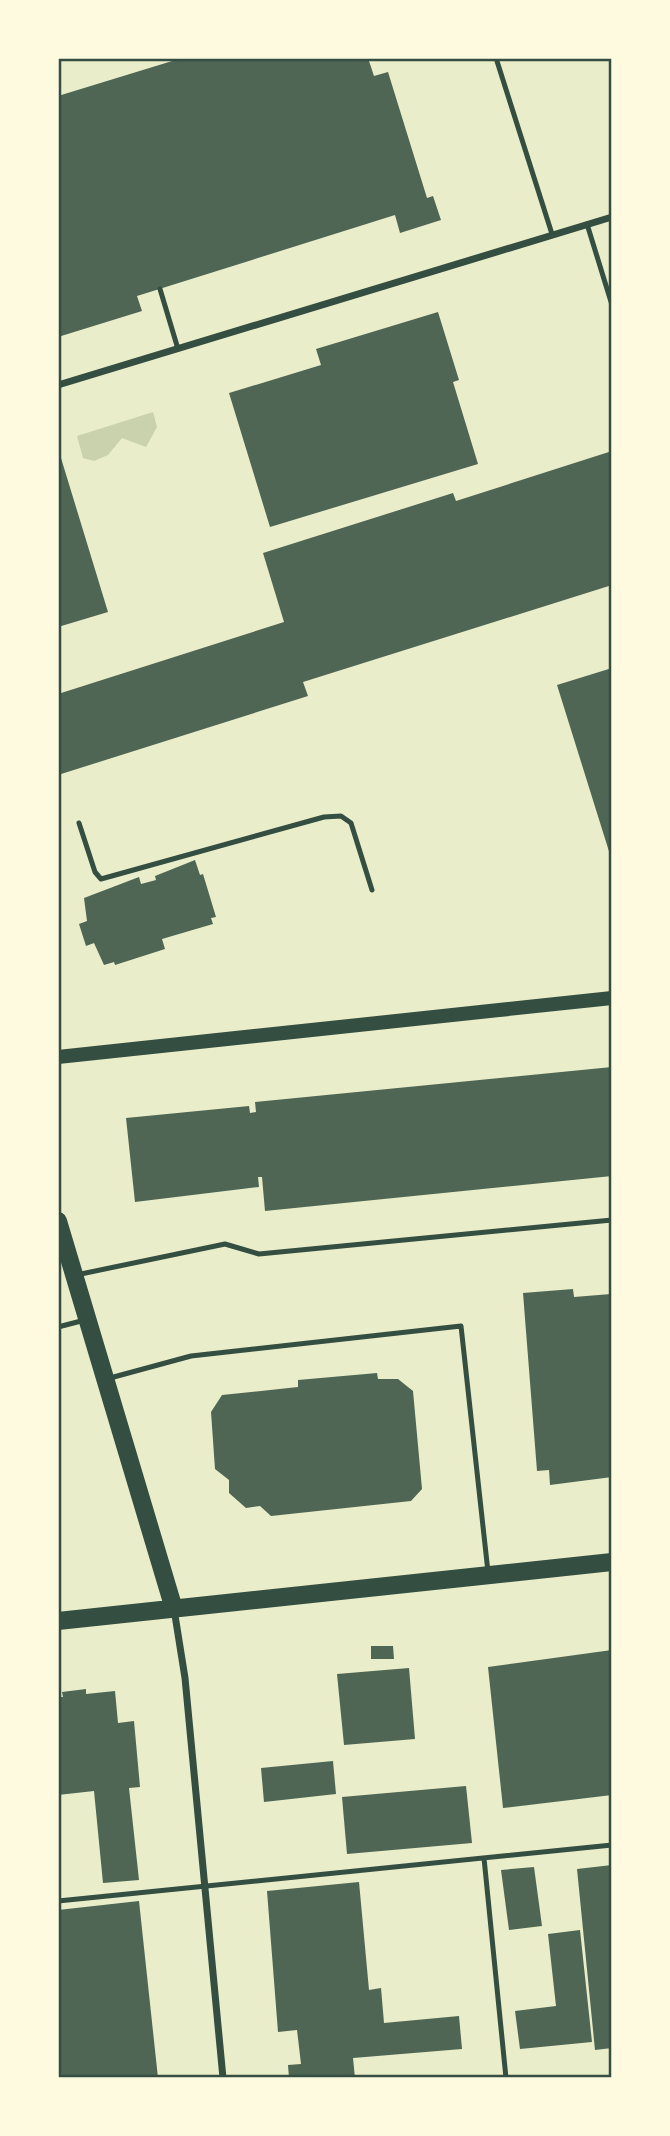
<svg xmlns="http://www.w3.org/2000/svg" width="670" height="2136" font-family="Cabin,sans-serif">
<style>
.green{fill:#cad2ad}
.building{fill:#4f6655}
.lines{fill:none;stroke-linecap:round;stroke-linejoin:round}
.service{stroke:#344e41;stroke-width:5}
.minor{stroke:#344e41;stroke-width:7}
.secondary{stroke:#344e41;stroke-width:14}
.primary{stroke:#344e41;stroke-width:18}
.neatline{fill:none;stroke:#344e41;stroke-width:2.5}
</style>
<rect width="100%" height="100%" fill="#e9edc9"/>
<path class="green" d="M 153,412 L 157,427 L 146,447 L 122,438 L 108,455 L 94,461 L 83,458 L 77,436 Z"/>
<path class="building" d="M 182,58 L 368,58 L 374,76 L 388,72 L 427,198 L 433,196 L 441,220 L 400,233 L 395,215 L 137,296 L 142,311 L 58,337 L 58,96 Z
M 438,312 L 459,380 L 453,382 L 478,464 L 270,527 L 229,393 L 321,365 L 316,349 Z
M 612,451 L 612,585 L 303,682 L 308,696 L 58,775 L 58,694 L 284,622 L 263,553 L 453,493 L 456,501 Z
M 61,458 L 108,612 L 58,627 L 58,459 Z
M 612,668 L 612,861 L 557,685 Z
M 195,860 L 200,875 L 203,874 L 216,917 L 211,918 L 213,924 L 162,939 L 165,949 L 115,965 L 114,962 L 104,965 L 94,943 L 86,946 L 79,924 L 87,921 L 84,898 L 139,877 L 141,884 L 156,880 L 155,876 Z
M 612,1067 L 612,1176 L 265,1211 L 262,1177 L 258,1177 L 259,1187 L 135,1202 L 126,1118 L 249,1106 L 250,1113 L 256,1112 L 255,1102 Z
M 573,1289 L 574,1297 L 611,1294 L 612,1477 L 550,1485 L 549,1470 L 537,1471 L 523,1293 Z
M 377,1373 L 378,1379 L 398,1379 L 413,1391 L 422,1489 L 411,1501 L 271,1516 L 260,1506 L 246,1508 L 229,1493 L 229,1480 L 215,1469 L 211,1412 L 222,1395 L 298,1387 L 298,1380 Z
M 371,1646 L 393,1646 L 394,1659 L 371,1659 Z
M 612,1650 L 612,1795 L 503,1808 L 488,1667 Z
M 409,1668 L 415,1739 L 344,1745 L 337,1674 Z
M 86,1689 L 86,1694 L 115,1691 L 118,1723 L 134,1721 L 140,1787 L 129,1788 L 139,1880 L 103,1883 L 94,1791 L 58,1795 L 58,1697 L 63,1697 L 62,1692 Z
M 333,1761 L 336,1794 L 264,1802 L 261,1768 Z
M 466,1786 L 472,1843 L 347,1854 L 342,1797 Z
M 612,1865 L 612,2048 L 595,2050 L 577,1869 Z
M 534,1867 L 542,1926 L 509,1930 L 501,1870 Z
M 359,1882 L 369,1990 L 381,1988 L 384,2023 L 459,2016 L 462,2049 L 353,2058 L 355,2078 L 289,2078 L 288,2065 L 301,2064 L 297,2030 L 278,2032 L 267,1891 Z
M 139,1901 L 158,2078 L 58,2078 L 58,1910 Z
M 580,1930 L 592,2042 L 520,2049 L 515,2011 L 556,2006 L 548,1934 Z"/>
<g class="lines">
<path class="service" d="M 496,58 L 552,234
M 587,224 L 612,305
M 160,289 L 178,349
M 79,823 L 95,872 L 101,879 L 324,817 L 341,816 L 351,823 L 372,890
M 76,1275 L 225,1244 L 259,1254 L 612,1220
M 58,1327 L 85,1320
M 110,1378 L 191,1356 L 461,1326 L 488,1572
M 484,1858 L 506,2078
M 58,1901 L 612,1845"/>
<path class="minor" d="M 58,385 L 612,217
M 174,1609 L 185,1678 L 223,2078"/>
<path class="secondary" d="M 58,1057 L 612,998"/>
<path class="primary" d="M 58,1221 L 174,1609
M 58,1621 L 612,1562"/>
</g>
<rect width="670" height="2136" fill="none" stroke="#fefae0" stroke-width="119"/>
<rect x="60" y="60" width="550" height="2016" class="neatline"/>
</svg>
